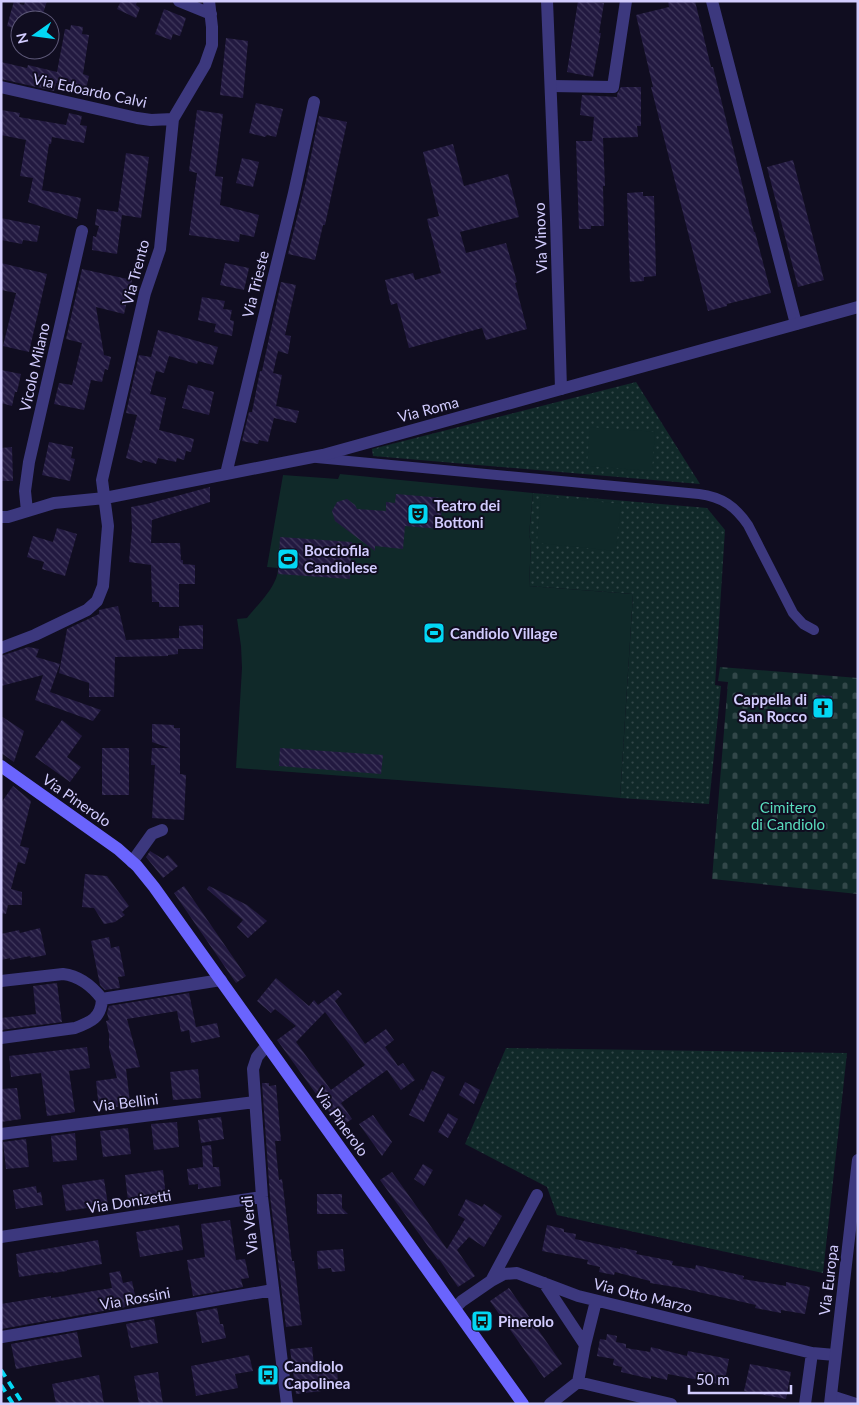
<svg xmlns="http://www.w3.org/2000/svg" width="859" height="1405" font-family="Lato,sans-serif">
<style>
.cemetery{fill:url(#cemetery-stones)}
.park{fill:url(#park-dots)}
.pitch{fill:#102929}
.building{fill:url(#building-back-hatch);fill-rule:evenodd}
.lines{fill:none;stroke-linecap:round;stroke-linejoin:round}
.pedestrian{stroke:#3c387e;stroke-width:10}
.minor{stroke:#3c387e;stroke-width:12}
.tertiary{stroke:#3c387e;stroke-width:12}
.secondary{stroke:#6a64fd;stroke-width:12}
.rail{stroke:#03d7f4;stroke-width:4;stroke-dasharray:8 6;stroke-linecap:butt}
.labels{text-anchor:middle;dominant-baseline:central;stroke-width:4;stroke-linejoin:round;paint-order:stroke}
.street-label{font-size:15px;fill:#d2ccfe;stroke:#100d20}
.poi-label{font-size:15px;font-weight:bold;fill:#d2ccfe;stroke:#100d20;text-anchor:start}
.park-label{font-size:15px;fill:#59ddbe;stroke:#100d20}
</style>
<defs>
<pattern id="cemetery-stones" width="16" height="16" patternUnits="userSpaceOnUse" patternTransform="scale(1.25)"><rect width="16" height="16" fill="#102929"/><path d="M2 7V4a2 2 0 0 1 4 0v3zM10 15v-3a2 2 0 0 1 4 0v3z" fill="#324749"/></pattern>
<pattern id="park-dots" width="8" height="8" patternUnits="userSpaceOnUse" patternTransform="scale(1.25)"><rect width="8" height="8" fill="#102929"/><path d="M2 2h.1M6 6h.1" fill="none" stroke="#324749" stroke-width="1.8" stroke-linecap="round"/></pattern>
<pattern id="building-back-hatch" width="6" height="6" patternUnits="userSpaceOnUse" patternTransform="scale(1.25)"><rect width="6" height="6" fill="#221940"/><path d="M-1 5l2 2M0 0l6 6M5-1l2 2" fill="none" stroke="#41395d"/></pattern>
</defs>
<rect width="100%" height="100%" fill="#100d20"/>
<path class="cemetery" d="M 720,667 L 858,678 L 858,894 L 712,879 L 728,682 L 718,681 Z"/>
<path class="park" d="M 636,382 L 700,484 L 373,456 L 372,449 Z
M 533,493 L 707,508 L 725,530 L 715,685 L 721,686 L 709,804 L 620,798 L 633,594 L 529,586 L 531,542 L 529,535 Z
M 506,1048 L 847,1053 L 823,1273 L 557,1215 L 547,1187 L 465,1144 Z"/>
<path class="pitch" d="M 590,427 L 655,432 L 652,471 L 587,466 Z
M 340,474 L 533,493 L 529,535 L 531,542 L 529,586 L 633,594 L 620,798 L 504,788 L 236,768 L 242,668 L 241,646 L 237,619 L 247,618 C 258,604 278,586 278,568 L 267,567 L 283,475 L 338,479 Z
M 541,496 L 621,504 L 616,551 L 537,543 Z"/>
<path class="building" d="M 14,1 L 20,1 L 20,4 L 24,5 L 25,1 L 47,1 L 41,20 L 20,20 L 20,30 L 7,26 Z
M 121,1 L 137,1 L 136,5 L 140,8 L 136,18 L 117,9 Z
M 578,1 L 604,3 L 599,33 L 601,33 L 593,77 L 567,72 Z
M 668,1 L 695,1 L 711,67 L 713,67 L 754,232 L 755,232 L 771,293 L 727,304 L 727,306 L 708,311 L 651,87 L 653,87 L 636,15 L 669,7 Z
M 164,9 L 186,18 L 180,36 L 173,34 L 171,40 L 155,34 Z
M 71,25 L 83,27 L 82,34 L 89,35 L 83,74 L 89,76 L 86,89 L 60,82 L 60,84 L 56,83 L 54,91 L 1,79 L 1,62 L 27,68 L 28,65 L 57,72 L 65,29 L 70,30 Z
M 226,38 L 248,41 L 243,98 L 220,95 Z
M 621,87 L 641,87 L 641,126 L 637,126 L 638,137 L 603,138 L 605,186 L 603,186 L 604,226 L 591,226 L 591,229 L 579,229 L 576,141 L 592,141 L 594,117 L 580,115 L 582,95 L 617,97 L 617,94 Z
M 256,103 L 283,109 L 276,137 L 267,135 L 265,137 L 249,133 Z
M 1,110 L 20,113 L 19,117 L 66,125 L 69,113 L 82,116 L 80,125 L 87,126 L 84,143 L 52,137 L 51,144 L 49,144 L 42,190 L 81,198 L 77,219 L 28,202 L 33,178 L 20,176 L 26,140 L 1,135 Z
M 197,110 L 223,114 L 215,176 L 223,177 L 220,205 L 259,215 L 254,237 L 240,234 L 239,242 L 189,235 L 197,173 L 189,171 Z
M 319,116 L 347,122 L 325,225 L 323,225 L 315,260 L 288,254 L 306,181 Z
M 453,144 L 464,186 L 508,174 L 519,217 L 460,232 L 466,253 L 506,243 L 517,282 L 515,283 L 527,329 L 486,340 L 482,328 L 409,348 L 397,303 L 391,305 L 385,280 L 413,273 L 415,280 L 441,273 L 427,219 L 439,216 L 423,152 Z
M 126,153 L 149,157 L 141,218 L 122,215 L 117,254 L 92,250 L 93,236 L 96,237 L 99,226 L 95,225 L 97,209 L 118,212 Z
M 242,158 L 259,162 L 253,187 L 236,183 Z
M 793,160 L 824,280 L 798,287 L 767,167 Z
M 643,192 L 643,196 L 654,196 L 656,276 L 644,277 L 644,281 L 630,282 L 627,193 Z
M 1,218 L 40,226 L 37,242 L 23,240 L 22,244 L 1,240 Z
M 1,263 L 47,274 L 29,352 L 3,346 L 16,293 L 1,290 Z
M 225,263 L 249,268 L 244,290 L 220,285 Z
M 82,269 L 132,280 L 124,314 L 96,307 L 104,355 L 111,357 L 108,370 L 105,369 L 102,382 L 91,380 L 84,410 L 54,404 L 59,383 L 72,385 L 82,343 L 66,339 Z
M 281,282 L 296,285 L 285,335 L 291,336 L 288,354 L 278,351 L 273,373 L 282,375 L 276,406 L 299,411 L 296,423 L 274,418 L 268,442 L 259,440 L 258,444 L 242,441 L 249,412 L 252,412 L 260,371 L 262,371 Z
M 202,297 L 225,301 L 223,309 L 232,310 L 230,320 L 234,321 L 232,336 L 214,332 L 216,324 L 198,320 Z
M 158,330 L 218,347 L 213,365 L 198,361 L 197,364 L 169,356 L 164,373 L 156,371 L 150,394 L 166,398 L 159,430 L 194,439 L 191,452 L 186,451 L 184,460 L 177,458 L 176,462 L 158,458 L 156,464 L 143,460 L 142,463 L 126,458 L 137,415 L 126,413 L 139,355 L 151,357 Z
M 1,370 L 21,374 L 17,392 L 15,392 L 12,406 L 1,403 Z
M 188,385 L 214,392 L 209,415 L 182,408 Z
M 49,442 L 73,447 L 71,458 L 75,459 L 70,481 L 42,475 Z
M 12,447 L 13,481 L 1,481 L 1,448 Z
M 210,487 L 210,502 L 152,520 L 151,543 L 180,543 L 181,560 L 183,560 L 183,564 L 195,565 L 195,584 L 179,584 L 179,607 L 159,607 L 159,602 L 152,602 L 151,565 L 129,562 L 132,529 L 131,507 L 147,504 Z
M 396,494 L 443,498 L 440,529 L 405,526 L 403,549 L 375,546 L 375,551 L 335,521 L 332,511 L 337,502 L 347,499 L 355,505 L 357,509 L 386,511 L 386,502 L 395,503 Z
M 57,528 L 77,534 L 65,576 L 42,569 L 44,562 L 27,557 L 33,536 L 53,542 Z
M 280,537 L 352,542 L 350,579 L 278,574 Z
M 118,606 L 126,640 L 179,638 L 179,626 L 203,625 L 203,649 L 178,649 L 178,654 L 168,655 L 168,656 L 115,657 L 114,697 L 89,697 L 89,683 L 59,673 L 67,629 L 99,614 L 99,610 Z
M 28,647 L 39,649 L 36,657 L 60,664 L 50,692 L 101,710 L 93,721 L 35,700 L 43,675 L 1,686 L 1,656 Z
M 816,695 L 832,696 L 832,710 L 831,714 L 828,718 L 821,719 L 815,714 L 814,710 L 816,704 Z
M 1,716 L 24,731 L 14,762 L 1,753 Z
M 62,720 L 82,736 L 67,757 L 81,767 L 70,782 L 35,757 Z
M 152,724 L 174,725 L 174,728 L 180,728 L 180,774 L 186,775 L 184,820 L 152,818 L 155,765 L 151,765 L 152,748 L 169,748 L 152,742 Z
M 102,748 L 129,748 L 129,795 L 102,795 Z
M 280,748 L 383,755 L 381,774 L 279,766 Z
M 13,786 L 31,801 L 20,846 L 29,848 L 25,864 L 18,862 L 11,889 L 22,892 L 22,905 L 8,905 L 6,914 L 1,913 L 1,803 Z
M 150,851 L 163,859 L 168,855 L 178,866 L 163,878 L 146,857 Z
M 85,874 L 107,876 L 129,906 L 122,912 L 125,915 L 115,922 L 104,924 L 94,908 L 82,907 Z
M 184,886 L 246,976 L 236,983 L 174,893 Z
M 209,886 L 247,905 L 267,921 L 248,938 L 237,927 L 243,920 L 207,889 Z
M 40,928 L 46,955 L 31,958 L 30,956 L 10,960 L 10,958 L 1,960 L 1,934 L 19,930 L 20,933 Z
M 109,937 L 111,948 L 119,946 L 125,976 L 118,977 L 120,988 L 105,990 L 100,985 L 91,941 Z
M 276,978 L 309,1006 L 314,1000 L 318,1005 L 338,990 L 342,994 L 335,1001 L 365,1044 L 386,1029 L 394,1040 L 385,1047 L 398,1066 L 403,1063 L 415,1080 L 401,1090 L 387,1070 L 341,1103 L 352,1119 L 340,1127 L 277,1040 L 296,1026 L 275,1009 L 271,1013 L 257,1001 ZM 325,1012 L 365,1065 L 331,1090 L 296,1042 Z
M 57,983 L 62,1022 L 1,1030 L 1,1018 L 36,1014 L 33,986 Z
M 189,993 L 196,1027 L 217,1023 L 220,1037 L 191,1043 L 189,1030 L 181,1032 L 177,1011 L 127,1019 L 140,1067 L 126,1069 L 130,1102 L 126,1103 L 126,1106 L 99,1109 L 96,1081 L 117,1078 L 109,1048 L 109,1034 L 106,1021 L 109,1020 L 107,1013 L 109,1006 Z
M 87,1047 L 90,1068 L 69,1071 L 75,1112 L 47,1116 L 41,1073 L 11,1077 L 9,1056 Z
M 198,1069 L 201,1098 L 173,1100 L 170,1072 Z
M 432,1071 L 445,1077 L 424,1122 L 409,1115 L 421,1089 L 423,1091 Z
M 465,1082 L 480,1090 L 474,1104 L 459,1095 Z
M 262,1083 L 269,1083 L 269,1086 L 276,1085 L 281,1141 L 275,1141 L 279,1180 L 282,1179 L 292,1261 L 294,1261 L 302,1325 L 286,1327 L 270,1196 Z
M 17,1088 L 21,1119 L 1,1122 L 1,1089 Z
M 448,1113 L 458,1119 L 448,1138 L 438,1132 Z
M 373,1115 L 392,1142 L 382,1156 L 359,1124 Z
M 221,1117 L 224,1139 L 201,1143 L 198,1120 Z
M 177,1122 L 179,1147 L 154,1150 L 151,1124 Z
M 128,1128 L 131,1154 L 103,1157 L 100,1131 Z
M 75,1133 L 77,1160 L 53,1162 L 51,1136 Z
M 26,1139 L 29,1167 L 6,1169 L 3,1142 Z
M 211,1145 L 213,1167 L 219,1167 L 221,1186 L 198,1189 L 198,1184 L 189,1185 L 187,1169 L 203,1167 L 202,1146 Z
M 423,1164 L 433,1170 L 424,1186 L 414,1179 Z
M 163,1170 L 166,1197 L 128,1201 L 125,1175 Z
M 392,1172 L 447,1249 L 465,1219 L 458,1215 L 466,1199 L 482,1207 L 484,1204 L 502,1216 L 484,1247 L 469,1237 L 457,1250 L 475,1276 L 458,1287 L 439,1259 L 438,1260 L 380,1180 Z
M 104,1179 L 108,1205 L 66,1211 L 62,1185 Z
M 36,1186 L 37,1193 L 41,1192 L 43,1205 L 16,1209 L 13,1190 Z
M 317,1194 L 342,1194 L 342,1208 L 348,1214 L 317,1214 Z
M 230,1220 L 236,1260 L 245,1259 L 249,1278 L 241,1279 L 243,1287 L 193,1296 L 187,1260 L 205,1257 L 201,1224 Z
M 179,1225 L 183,1250 L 140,1257 L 136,1232 Z
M 547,1225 L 564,1229 L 564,1232 L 576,1234 L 575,1239 L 620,1249 L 620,1247 L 637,1251 L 636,1254 L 673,1261 L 672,1265 L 695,1269 L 696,1265 L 744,1276 L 743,1279 L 786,1286 L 786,1282 L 810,1287 L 805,1314 L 781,1310 L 781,1313 L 755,1308 L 756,1305 L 681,1288 L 650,1283 L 650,1281 L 615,1272 L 614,1275 L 599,1272 L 600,1267 L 587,1264 L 588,1260 L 542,1251 Z
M 98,1240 L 102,1264 L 67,1270 L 67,1271 L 53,1273 L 53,1272 L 19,1277 L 16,1254 Z
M 343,1249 L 345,1271 L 332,1272 L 331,1268 L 318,1269 L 317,1251 Z
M 120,1271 L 123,1283 L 132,1281 L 137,1305 L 1,1329 L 1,1304 L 51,1296 L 51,1298 L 112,1288 L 109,1273 Z
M 509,1288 L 562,1364 L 544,1378 L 490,1301 Z
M 217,1308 L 220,1324 L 223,1324 L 226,1338 L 202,1343 L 196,1312 Z
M 154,1319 L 158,1343 L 131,1348 L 126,1324 Z
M 77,1332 L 82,1357 L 16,1369 L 11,1344 Z
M 607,1334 L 617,1336 L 616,1342 L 626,1344 L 626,1348 L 650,1352 L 651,1347 L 687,1356 L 688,1351 L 729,1359 L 724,1385 L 668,1374 L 667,1380 L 651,1376 L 651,1379 L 621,1372 L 622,1367 L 613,1365 L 614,1359 L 597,1356 L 600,1339 L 606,1340 Z
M 312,1347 L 315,1374 L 337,1371 L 339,1389 L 296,1394 L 290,1349 Z
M 249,1355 L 253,1371 L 235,1374 L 238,1388 L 196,1396 L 191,1366 Z
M 750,1364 L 791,1372 L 786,1399 L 744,1391 Z
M 158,1372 L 163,1404 L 139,1404 L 134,1376 Z
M 99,1375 L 104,1404 L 56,1404 L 52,1384 Z"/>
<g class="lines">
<path class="pedestrian" d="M 317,458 L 699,494 C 722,497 735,506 748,525 L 793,613 L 803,624 L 814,630"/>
<path class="minor" d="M 179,1 L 211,14
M 712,1 L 796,324
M 551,86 L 613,87 L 626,1
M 1,87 L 137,118 L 151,120 L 173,119
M 226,474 L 294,193 L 314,102
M 27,511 L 25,491 L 29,462 L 82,231
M 1,517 L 8,517 L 54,503 L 105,498 L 323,455 L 561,389
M 1,648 L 35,635 L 87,610 L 97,601 L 103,586 L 108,526 L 102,480 L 145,293 L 160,249 L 173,119 L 205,65 L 212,45 L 212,27 L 209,1
M 132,862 L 152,834 L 162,830
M 1,981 L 63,974 C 80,976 92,986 102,999
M 102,999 L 221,980
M 1,1038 L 75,1028 C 91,1022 101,1018 102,999
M 267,1045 L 257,1057 L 253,1069 L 262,1197 L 287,1404
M 1,1134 L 255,1102
M 1,1237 L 262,1197
M 491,1281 L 537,1195
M 544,1283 L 585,1345
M 455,1308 L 462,1301 L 491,1281 L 504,1274 L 517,1273 L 578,1296 L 812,1353 L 835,1355
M 2,1337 L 273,1290
M 578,1382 L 671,1404
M 831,1396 L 856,1404
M 550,1404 L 578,1382 L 585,1345 L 596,1301
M 805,1404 L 812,1353"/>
<path class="tertiary" d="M 547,1 L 556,220 L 561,389 L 858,307
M 830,1404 L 858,1160"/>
<path class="secondary" d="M 1,766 L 118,849 L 137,866 L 154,887 L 523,1404"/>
<path class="rail" d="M 1,1370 L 23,1404
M 1,1385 L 13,1404"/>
</g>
<defs>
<g id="theatre-square" transform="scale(1.125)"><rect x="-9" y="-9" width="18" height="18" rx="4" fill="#03d7f4" stroke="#100d20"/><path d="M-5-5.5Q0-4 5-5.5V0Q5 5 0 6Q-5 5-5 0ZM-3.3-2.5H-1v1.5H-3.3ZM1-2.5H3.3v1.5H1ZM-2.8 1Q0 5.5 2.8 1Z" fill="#111"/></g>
<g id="stadium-square" transform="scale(1.125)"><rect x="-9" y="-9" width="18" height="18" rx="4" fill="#03d7f4" stroke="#100d20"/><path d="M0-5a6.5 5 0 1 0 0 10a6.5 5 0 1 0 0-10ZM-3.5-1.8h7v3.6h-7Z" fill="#111"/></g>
<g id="church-square" transform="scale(1.125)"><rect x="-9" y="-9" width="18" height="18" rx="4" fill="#03d7f4" stroke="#100d20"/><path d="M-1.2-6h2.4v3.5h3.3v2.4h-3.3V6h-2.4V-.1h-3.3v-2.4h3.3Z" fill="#111"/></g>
<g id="bus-square" transform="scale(1.125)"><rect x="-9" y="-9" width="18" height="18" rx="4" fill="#03d7f4" stroke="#100d20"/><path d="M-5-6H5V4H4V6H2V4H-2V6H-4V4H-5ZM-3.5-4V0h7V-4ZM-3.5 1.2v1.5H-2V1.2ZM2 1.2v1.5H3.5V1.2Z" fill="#111"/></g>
</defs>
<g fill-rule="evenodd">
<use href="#theatre-square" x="418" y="514"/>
<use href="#stadium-square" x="288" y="559"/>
<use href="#stadium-square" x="434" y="633"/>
<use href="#church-square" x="823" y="708"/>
<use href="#bus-square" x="482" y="1321"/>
<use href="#bus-square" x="268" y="1375"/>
</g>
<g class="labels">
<g class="street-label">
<text transform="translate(90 90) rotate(12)">Via Edoardo Calvi</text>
<text transform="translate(540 238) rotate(-92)">Via Vinovo</text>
<text transform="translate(135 272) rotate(-75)">Via Trento</text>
<text transform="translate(255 284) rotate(-76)">Via Trieste</text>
<text transform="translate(34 367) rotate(-77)">Vicolo Milano</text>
<text transform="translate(428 409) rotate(-15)">Via Roma</text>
<text transform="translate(77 800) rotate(35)">Via Pinerolo</text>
<text transform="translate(126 1102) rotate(-7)">Via Bellini</text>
<text transform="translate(342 1122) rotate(54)">Via Pinerolo</text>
<text transform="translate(129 1201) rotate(-9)">Via Donizetti</text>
<text transform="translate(249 1225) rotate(-96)">Via Verdi</text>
<text transform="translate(828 1280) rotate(-83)">Via Europa</text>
<text transform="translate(643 1295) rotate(14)">Via Otto Marzo</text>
<text transform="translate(135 1298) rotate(-10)">Via Rossini</text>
</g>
<g class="poi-label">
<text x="434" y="505">Teatro dei<tspan x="434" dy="17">Bottoni</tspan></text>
<text x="304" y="550">Bocciofila<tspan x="304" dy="17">Candiolese</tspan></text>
<text x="450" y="633">Candiolo Village</text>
<text x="807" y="699" text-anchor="end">Cappella di<tspan x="807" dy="17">San Rocco</tspan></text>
<text x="498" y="1321">Pinerolo</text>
<text x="284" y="1366">Candiolo<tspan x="284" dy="17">Capolinea</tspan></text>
</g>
<g class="park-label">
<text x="788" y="807">Cimitero<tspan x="788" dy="17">di Candiolo</tspan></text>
</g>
</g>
<rect width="859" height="1405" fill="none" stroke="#d2ccfe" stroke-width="5"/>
<g transform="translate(35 35) rotate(256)"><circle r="24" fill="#100d20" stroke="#5e5979"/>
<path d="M0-4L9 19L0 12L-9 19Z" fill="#03d7f4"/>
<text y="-8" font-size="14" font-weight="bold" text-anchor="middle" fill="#d2ccfe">N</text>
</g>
<path d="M689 1385v8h102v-8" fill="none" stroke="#d2ccfe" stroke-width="2.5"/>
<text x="696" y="1385" font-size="15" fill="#d2ccfe" stroke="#100d20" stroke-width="4" paint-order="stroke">50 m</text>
</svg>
